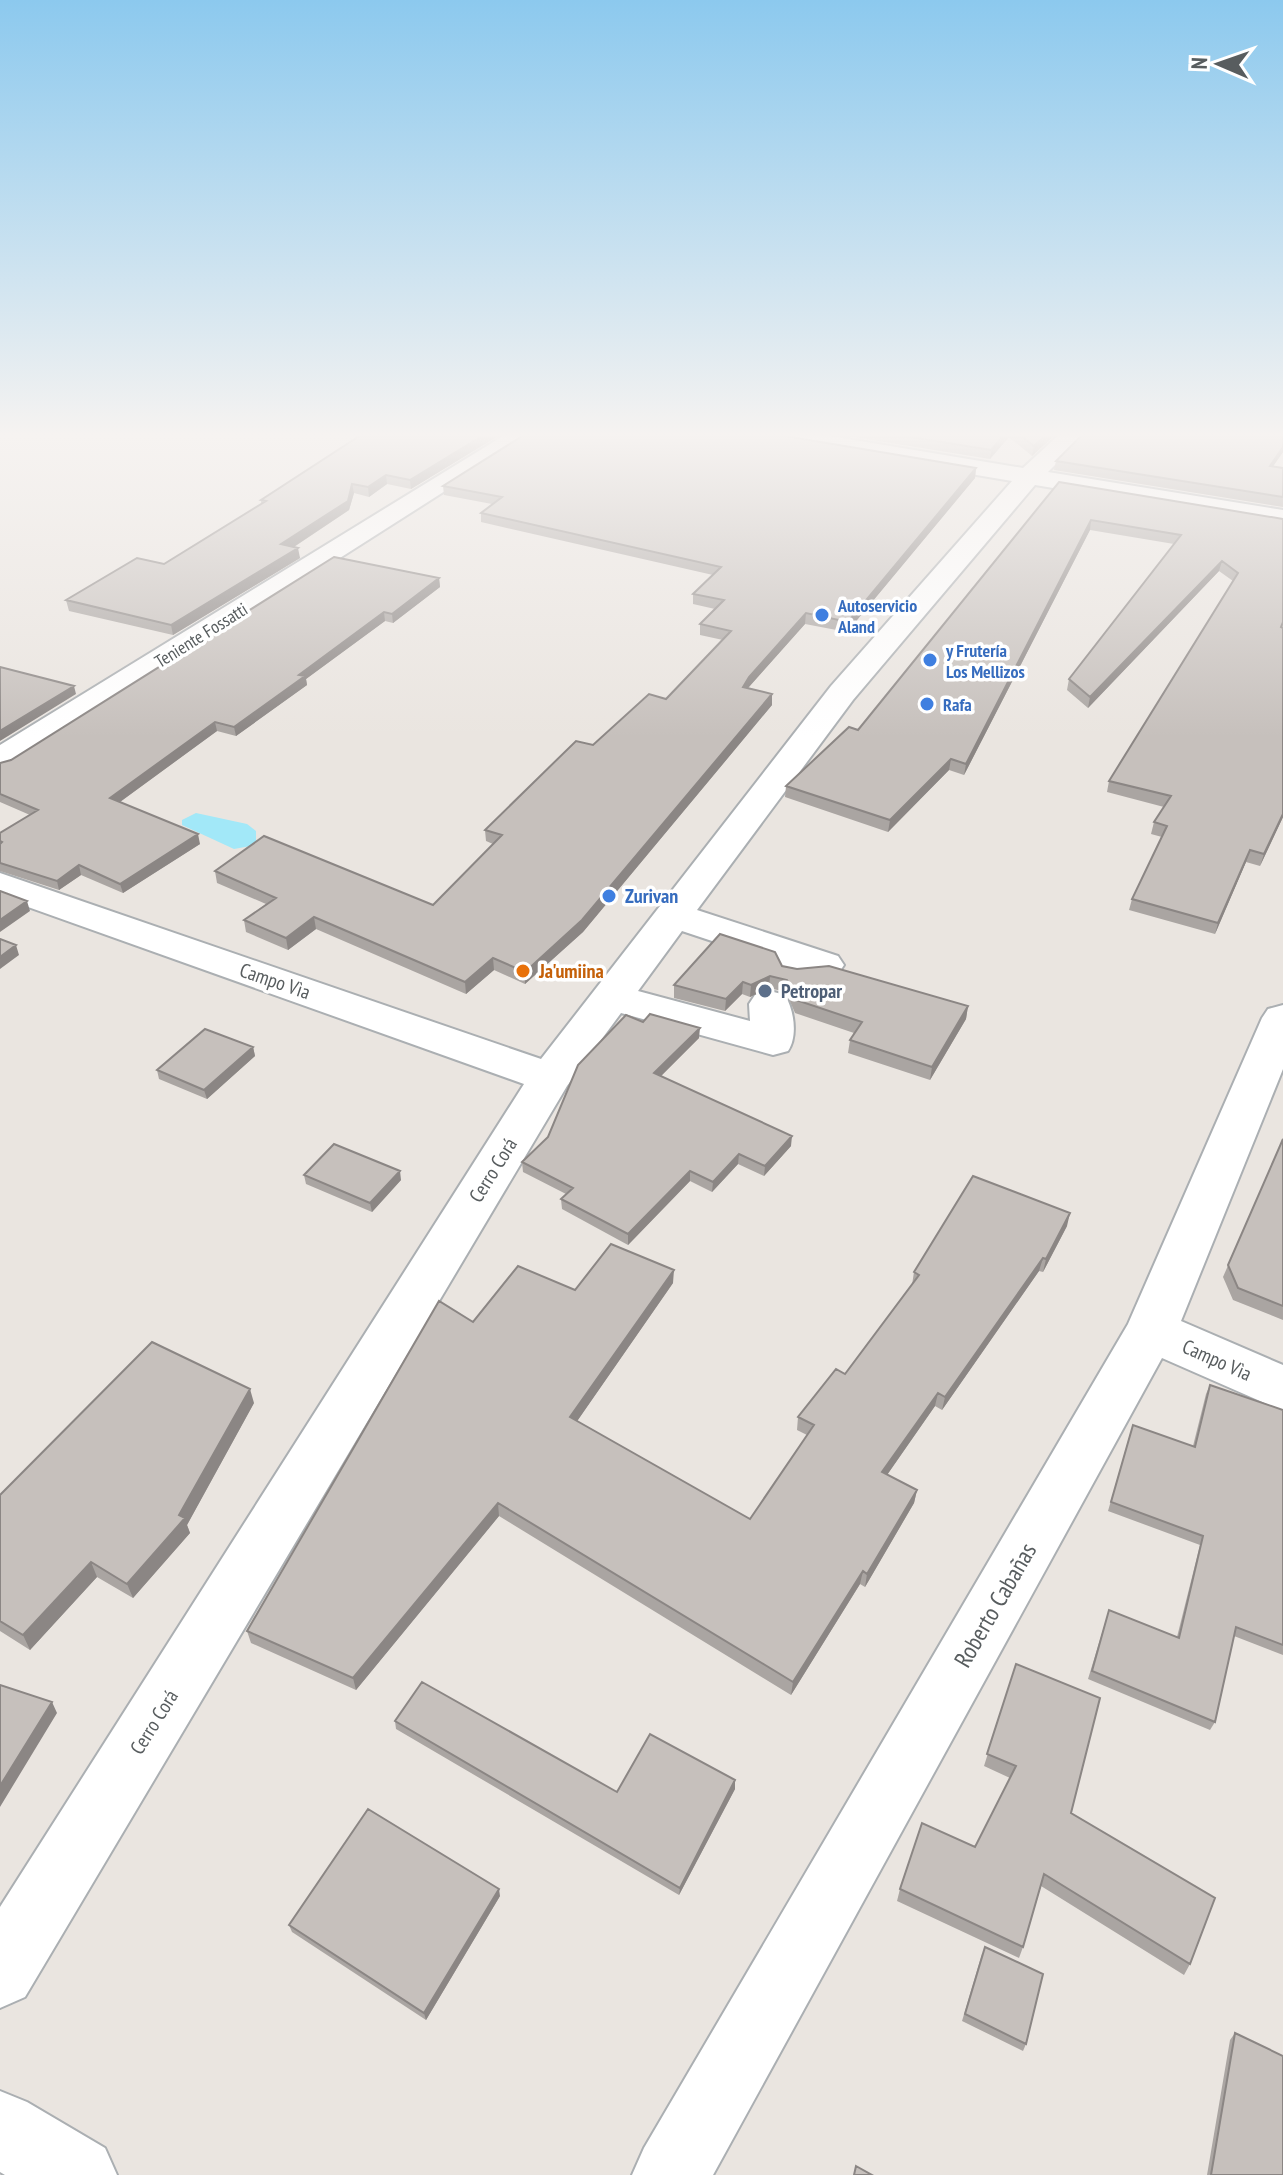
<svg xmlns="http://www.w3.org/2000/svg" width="1283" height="2175" font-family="'PT Sans Narrow',sans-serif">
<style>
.water{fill:#a2e8f8}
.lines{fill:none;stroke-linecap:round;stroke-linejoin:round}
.minor-casing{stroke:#abafb2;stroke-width:4}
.minor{fill:#fff;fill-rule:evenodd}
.wall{fill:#aaa5a2}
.shaded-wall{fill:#8b8684}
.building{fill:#c6c0bc;stroke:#8b8684;stroke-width:2}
.shop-dot{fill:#3f7fe0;stroke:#fff;stroke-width:3}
.food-dot{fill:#e8710a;stroke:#fff;stroke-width:3}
.service-dot{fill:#5c6f8a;stroke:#fff;stroke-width:3}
.labels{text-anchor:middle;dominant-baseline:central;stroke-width:7;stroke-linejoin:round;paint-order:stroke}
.far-shop-label{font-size:18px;font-weight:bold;fill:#366cbe;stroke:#fff;text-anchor:start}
.far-street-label{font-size:18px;fill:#585d5f;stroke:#fff}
.shop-label{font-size:20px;font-weight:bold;fill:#366cbe;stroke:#fff;text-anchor:start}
.food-label{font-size:20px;font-weight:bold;fill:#c56008;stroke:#fff;text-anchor:start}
.street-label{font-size:20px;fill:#585d5f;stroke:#fff}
.service-label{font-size:20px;font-weight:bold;fill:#4e5e75;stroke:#fff;text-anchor:start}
.near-street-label{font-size:24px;fill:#585d5f;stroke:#fff}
</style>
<rect width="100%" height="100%" fill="#eae5e0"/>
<path class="water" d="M 196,813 L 247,824 L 256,831 L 256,845 L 234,849 L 182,825 L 182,820 Z"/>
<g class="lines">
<g class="minor-casing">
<path id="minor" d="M 508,433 L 536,433 L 12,767 L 0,770 L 0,745 Z
M 757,433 L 812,433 L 1023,468 L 1061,433 L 1087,433 L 1048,472 L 1283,510 L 1283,526 L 1035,485 L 853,700 L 697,910 L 838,956 L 844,965 L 838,974 L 796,979 L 782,976 L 776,967 L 778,963 L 682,931 L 638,991 L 750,1021 L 749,1004 L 755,995 L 770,991 L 785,995 C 794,1010 798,1036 788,1051 L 773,1055 L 621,1013 L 567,1086 L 25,1997 L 0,2008 L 0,1907 L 524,1084 L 0,897 L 0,873 L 541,1059 L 831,686 L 1012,481 L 769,440 Z
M 1283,1005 L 1283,1069 L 1181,1321 L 1283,1365 L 1283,1411 L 1162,1358 L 713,2175 L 632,2175 L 644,2148 L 1128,1324 L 1262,1018 L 1268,1009 Z
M 0,2091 L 27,2102 L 105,2148 L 117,2175 L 5,2175 L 0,2172 Z"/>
</g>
<use href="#minor" class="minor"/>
</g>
<path class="wall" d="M 345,433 L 503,433 L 411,489 L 387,484 L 369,497 L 354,493 L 349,510 L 294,547 L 300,558 L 173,635 L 69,611 L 66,600 L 164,564 L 261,504 L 261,500 L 360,436 Z
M 829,433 L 1057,433 L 1032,456 L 1009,437 L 990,459 Z
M 1283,433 L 1283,452 L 1273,466 L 1283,468 L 1283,507 L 1054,470 L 1056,461 Z
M 769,434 L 976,468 L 975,478 L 847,632 L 805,624 L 748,688 L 772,705 L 583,932 L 525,984 L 494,970 L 466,994 L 316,929 L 288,950 L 246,932 L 244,920 L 266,904 L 217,883 L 215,871 L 433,905 L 493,844 L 486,841 L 485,830 L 593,745 L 666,699 L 723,640 L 700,635 L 700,624 L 715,609 L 693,604 L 693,594 L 713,575 L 481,522 L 481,513 L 492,504 L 444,495 L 443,486 Z
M 1059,482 L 1283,519 L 1283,817 L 1260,866 L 1246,862 L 1215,934 L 1129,910 L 1132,899 L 1162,837 L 1151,834 L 1154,822 L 1164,807 L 1107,792 L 1109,781 L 1233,581 L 1219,571 L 1088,708 L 1067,690 L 1069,679 L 1174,544 L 1090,530 L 964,775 L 949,770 L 888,832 L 785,797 L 786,786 L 858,730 Z
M 439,578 L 440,587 L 393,623 L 385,621 L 306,679 L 307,685 L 236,736 L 217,731 L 120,802 L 200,844 L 123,893 L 81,875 L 59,890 L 0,871 L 0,833 L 30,815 L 0,802 L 0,763 L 11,760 Z
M 782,966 L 968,1006 L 966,1019 L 930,1080 L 848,1053 L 850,1040 L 854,1033 L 795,1013 L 786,992 L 769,988 L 750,997 L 742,994 L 725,1011 L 674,998 L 674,985 Z
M 643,1022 L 699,1038 L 661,1076 L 791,1146 L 764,1176 L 738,1164 L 712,1192 L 690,1181 L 628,1245 L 562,1209 L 561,1199 L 566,1194 L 523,1172 L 522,1162 L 548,1137 Z
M 253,1047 L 255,1056 L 207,1099 L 159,1079 L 157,1070 Z
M 1283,1139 L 1283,1320 L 1233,1300 L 1223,1277 Z
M 304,1175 L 401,1180 L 372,1212 L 306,1184 Z
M 1067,1226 L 1043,1272 L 1039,1271 L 942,1410 L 935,1406 L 887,1475 L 917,1490 L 914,1503 L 865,1587 L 860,1584 L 791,1695 L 499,1516 L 356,1690 L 251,1643 L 247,1631 L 473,1322 L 575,1290 L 673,1283 L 577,1421 L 750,1519 L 807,1435 L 797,1430 L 798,1417 L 845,1374 L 912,1285 L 914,1272 Z
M 1210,1385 L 1283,1410 L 1283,1655 L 1234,1636 L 1215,1722 L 1210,1730 L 1088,1679 L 1109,1610 L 1177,1637 L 1200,1545 L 1108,1511 L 1130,1434 L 1193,1446 L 1206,1394 Z
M 254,1403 L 187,1525 L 190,1533 L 133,1598 L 97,1577 L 30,1650 L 0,1631 L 0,1495 Z
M 1016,1664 L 1071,1813 L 1190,1964 L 1184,1975 L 1041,1886 L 1023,1947 L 1019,1958 L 897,1901 L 900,1889 L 975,1847 L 1010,1778 L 984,1766 Z
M 395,1721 L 617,1792 L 735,1789 L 679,1895 L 396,1729 Z
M 500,1896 L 426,2020 L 292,1932 L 289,1925 Z
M 982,1954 L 1026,2044 L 1023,2051 L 962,2021 Z
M 1235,2033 L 1283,2175 L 1207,2175 L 1230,2040 Z"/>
<path class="shaded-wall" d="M 487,433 L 503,433 L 411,489 L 410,480 Z
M 1006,433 L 1009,433 L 1009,437 L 990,459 L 991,450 Z
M 1048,433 L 1057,433 L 1032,456 L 1034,446 Z
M 1283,447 L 1283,452 L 1267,475 L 1270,466 Z
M 976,468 L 975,478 L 847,632 L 848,622 Z
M 386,475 L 387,484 L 369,497 L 368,487 Z
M 352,484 L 354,493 L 349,510 L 283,554 L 281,544 Z
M 1091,520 L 1090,530 L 964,775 L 966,764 Z
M 298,548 L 300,558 L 173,635 L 171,625 Z
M 1222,561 L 1219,571 L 1088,708 L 1090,697 Z
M 439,578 L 440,587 L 393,623 L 392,614 Z
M 384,612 L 385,621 L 306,679 L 307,685 L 236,736 L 234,727 L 299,675 Z
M 806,613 L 805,624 L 748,688 L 742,698 L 743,687 L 749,677 Z
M 74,686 L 76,694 L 0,741 L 0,731 Z
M 772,694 L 772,705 L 583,932 L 525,984 L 525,972 Z
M 215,722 L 217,731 L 113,807 L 110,798 Z
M 951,759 L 949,770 L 888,832 L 890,820 Z
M 1283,814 L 1283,817 L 1260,866 L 1264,854 Z
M 198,834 L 200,844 L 123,893 L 120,884 Z
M 1250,850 L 1246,862 L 1215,934 L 1218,923 Z
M 79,865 L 81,875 L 59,890 L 57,881 Z
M 27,901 L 30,911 L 0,932 L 0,920 Z
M 314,917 L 316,929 L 288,950 L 286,938 Z
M 16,945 L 19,955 L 0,969 L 0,957 Z
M 493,958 L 494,970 L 466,994 L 465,982 Z
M 770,976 L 769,988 L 750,997 L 751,985 Z
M 743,982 L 742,994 L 725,1011 L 726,999 Z
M 968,1006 L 966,1019 L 930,1080 L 932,1067 Z
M 700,1028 L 699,1038 L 654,1083 L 654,1073 Z
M 253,1047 L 255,1056 L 207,1099 L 204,1090 Z
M 792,1136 L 791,1146 L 764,1176 L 765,1166 Z
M 739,1154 L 738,1164 L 712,1192 L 713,1182 Z
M 400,1171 L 401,1180 L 372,1212 L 370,1203 Z
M 690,1171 L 690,1181 L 628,1245 L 628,1234 Z
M 1070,1213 L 1067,1226 L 1043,1272 L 1046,1259 Z
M 1043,1258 L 1039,1271 L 942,1410 L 945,1397 Z
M 674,1270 L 673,1283 L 571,1430 L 570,1417 Z
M 250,1389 L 254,1403 L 187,1525 L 190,1533 L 133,1598 L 127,1584 L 179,1515 Z
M 938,1393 L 935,1406 L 880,1485 L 882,1472 Z
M 917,1490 L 914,1503 L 865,1587 L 867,1574 Z
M 498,1503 L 499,1516 L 356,1690 L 353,1678 Z
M 91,1562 L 97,1577 L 30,1650 L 23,1635 Z
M 863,1571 L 860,1584 L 791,1695 L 793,1682 Z
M 52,1702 L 57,1713 L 0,1807 L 0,1786 Z
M 735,1780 L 735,1789 L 679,1895 L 680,1888 Z
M 499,1889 L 500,1896 L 426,2020 L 424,2013 Z"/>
<path class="building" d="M 364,433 L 487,433 L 410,480 L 386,475 L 368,487 L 352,484 L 348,501 L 281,544 L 298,548 L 171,625 L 66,600 L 137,558 L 164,564 L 266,501 L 261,500 Z
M 527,433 L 767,433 L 976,468 L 848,622 L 806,613 L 749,677 L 743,687 L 772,694 L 582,920 L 525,972 L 493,958 L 465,982 L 314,917 L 286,938 L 244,920 L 276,898 L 215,871 L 264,836 L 433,905 L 502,835 L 485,830 L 576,741 L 593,745 L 649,694 L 666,699 L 731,631 L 700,624 L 724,600 L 693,594 L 721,567 L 481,513 L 502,497 L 443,486 Z
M 885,433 L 1006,433 L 991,450 Z
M 1017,433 L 1048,433 L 1034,446 Z
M 1084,433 L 1283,433 L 1283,447 L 1270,466 L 1283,468 L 1283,497 L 1056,461 Z
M 1059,482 L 1283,519 L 1283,622 L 1281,627 L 1283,628 L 1283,814 L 1264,854 L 1250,850 L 1218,923 L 1132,899 L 1167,826 L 1154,822 L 1171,796 L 1109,781 L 1238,573 L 1222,561 L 1090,697 L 1069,679 L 1181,535 L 1091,520 L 966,764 L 951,759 L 890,820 L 786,786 L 849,727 L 858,730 Z
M 334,557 L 439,578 L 392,614 L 384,612 L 299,675 L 305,676 L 234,727 L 215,722 L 110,798 L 198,834 L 120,884 L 79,865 L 57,881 L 0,863 L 0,844 L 2,842 L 0,841 L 0,833 L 38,810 L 0,794 L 0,763 L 11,760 Z
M 0,667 L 74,686 L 0,731 Z
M 0,891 L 27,901 L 0,920 Z
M 720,934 L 775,952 L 782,966 L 797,969 L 829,966 L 968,1006 L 932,1067 L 850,1040 L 862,1022 L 796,1000 L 787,980 L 770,976 L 751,985 L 743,982 L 726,999 L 674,985 Z
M 0,939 L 16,945 L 0,957 Z
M 650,1014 L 700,1028 L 654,1073 L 792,1136 L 765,1166 L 739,1154 L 713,1182 L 690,1171 L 628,1234 L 561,1199 L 573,1188 L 522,1162 L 548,1137 L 578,1065 L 626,1015 L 643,1022 Z
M 205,1029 L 253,1047 L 204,1090 L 157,1070 Z
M 1283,1139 L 1283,1306 L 1238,1288 L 1228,1265 Z
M 334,1144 L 400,1171 L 370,1203 L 304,1175 Z
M 973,1176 L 1070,1213 L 1046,1259 L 1043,1258 L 945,1397 L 938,1393 L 882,1472 L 917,1490 L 867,1574 L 863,1571 L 793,1682 L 498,1503 L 353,1678 L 247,1631 L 439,1301 L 473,1322 L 518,1266 L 575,1290 L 611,1244 L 674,1270 L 570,1417 L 750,1519 L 814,1425 L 798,1417 L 836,1369 L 845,1374 L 919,1275 L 914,1272 Z
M 152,1342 L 250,1389 L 179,1515 L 185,1518 L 127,1584 L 91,1562 L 23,1635 L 0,1621 L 0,1495 Z
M 1210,1385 L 1283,1410 L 1283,1645 L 1236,1627 L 1215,1722 L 1092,1671 L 1109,1610 L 1179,1638 L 1203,1536 L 1111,1502 L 1133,1425 L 1195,1447 Z
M 1016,1664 L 1100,1698 L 1071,1813 L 1215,1898 L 1190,1964 L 1044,1874 L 1023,1947 L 900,1889 L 922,1823 L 975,1847 L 1016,1766 L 987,1754 Z
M 422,1682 L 617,1792 L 650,1734 L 735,1780 L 680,1888 L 395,1721 Z
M 0,1685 L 52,1702 L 0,1786 Z
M 368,1809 L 499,1889 L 424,2013 L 289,1925 Z
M 985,1947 L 1043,1974 L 1026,2044 L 965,2014 Z
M 1235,2033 L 1283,2056 L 1283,2175 L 1211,2175 Z
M 856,2166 L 872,2175 L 854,2175 Z"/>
<linearGradient id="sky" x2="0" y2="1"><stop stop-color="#8cc9ee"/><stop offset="0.59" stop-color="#f6f3f1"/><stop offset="1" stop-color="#f6f3f1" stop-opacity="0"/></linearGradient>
<rect width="1283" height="737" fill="url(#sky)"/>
<g class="shop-dot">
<circle cx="822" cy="615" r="8"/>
<circle cx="930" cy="660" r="8"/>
<circle cx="927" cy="704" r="8"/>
<circle cx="609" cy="896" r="8"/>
</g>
<circle class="food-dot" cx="523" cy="971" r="8"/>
<circle class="service-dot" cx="765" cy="991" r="8"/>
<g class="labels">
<g class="far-shop-label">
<text x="838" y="605">Autoservicio<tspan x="838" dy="21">Aland</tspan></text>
<text x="946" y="650">y Frutería<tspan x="946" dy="21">Los Mellizos</tspan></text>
<text x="943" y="704">Rafa</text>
</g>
<g class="far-street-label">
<text transform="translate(201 635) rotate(-32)">Teniente Fossatti</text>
</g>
<g class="shop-label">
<text x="625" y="896">Zurivan</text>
</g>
<g class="food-label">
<text x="539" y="971">Ja'umiina</text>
</g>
<g class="street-label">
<text transform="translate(275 981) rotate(19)">Campo Vìa</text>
<text transform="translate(493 1170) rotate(-58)">Cerro Corá</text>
<text transform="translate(1217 1360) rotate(24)">Campo Vìa</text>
<text transform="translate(154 1722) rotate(-58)">Cerro Corá</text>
</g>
<g class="service-label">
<text x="781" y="991">Petropar</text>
</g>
<g class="near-street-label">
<text transform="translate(995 1605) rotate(-60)">Roberto Cabañas</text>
</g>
</g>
<g transform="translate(1219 64) rotate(272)" stroke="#ffffff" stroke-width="6" paint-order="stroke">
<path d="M0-6L14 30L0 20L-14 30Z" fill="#585d5f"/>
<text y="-12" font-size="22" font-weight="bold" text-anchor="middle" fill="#585d5f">N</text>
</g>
</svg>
